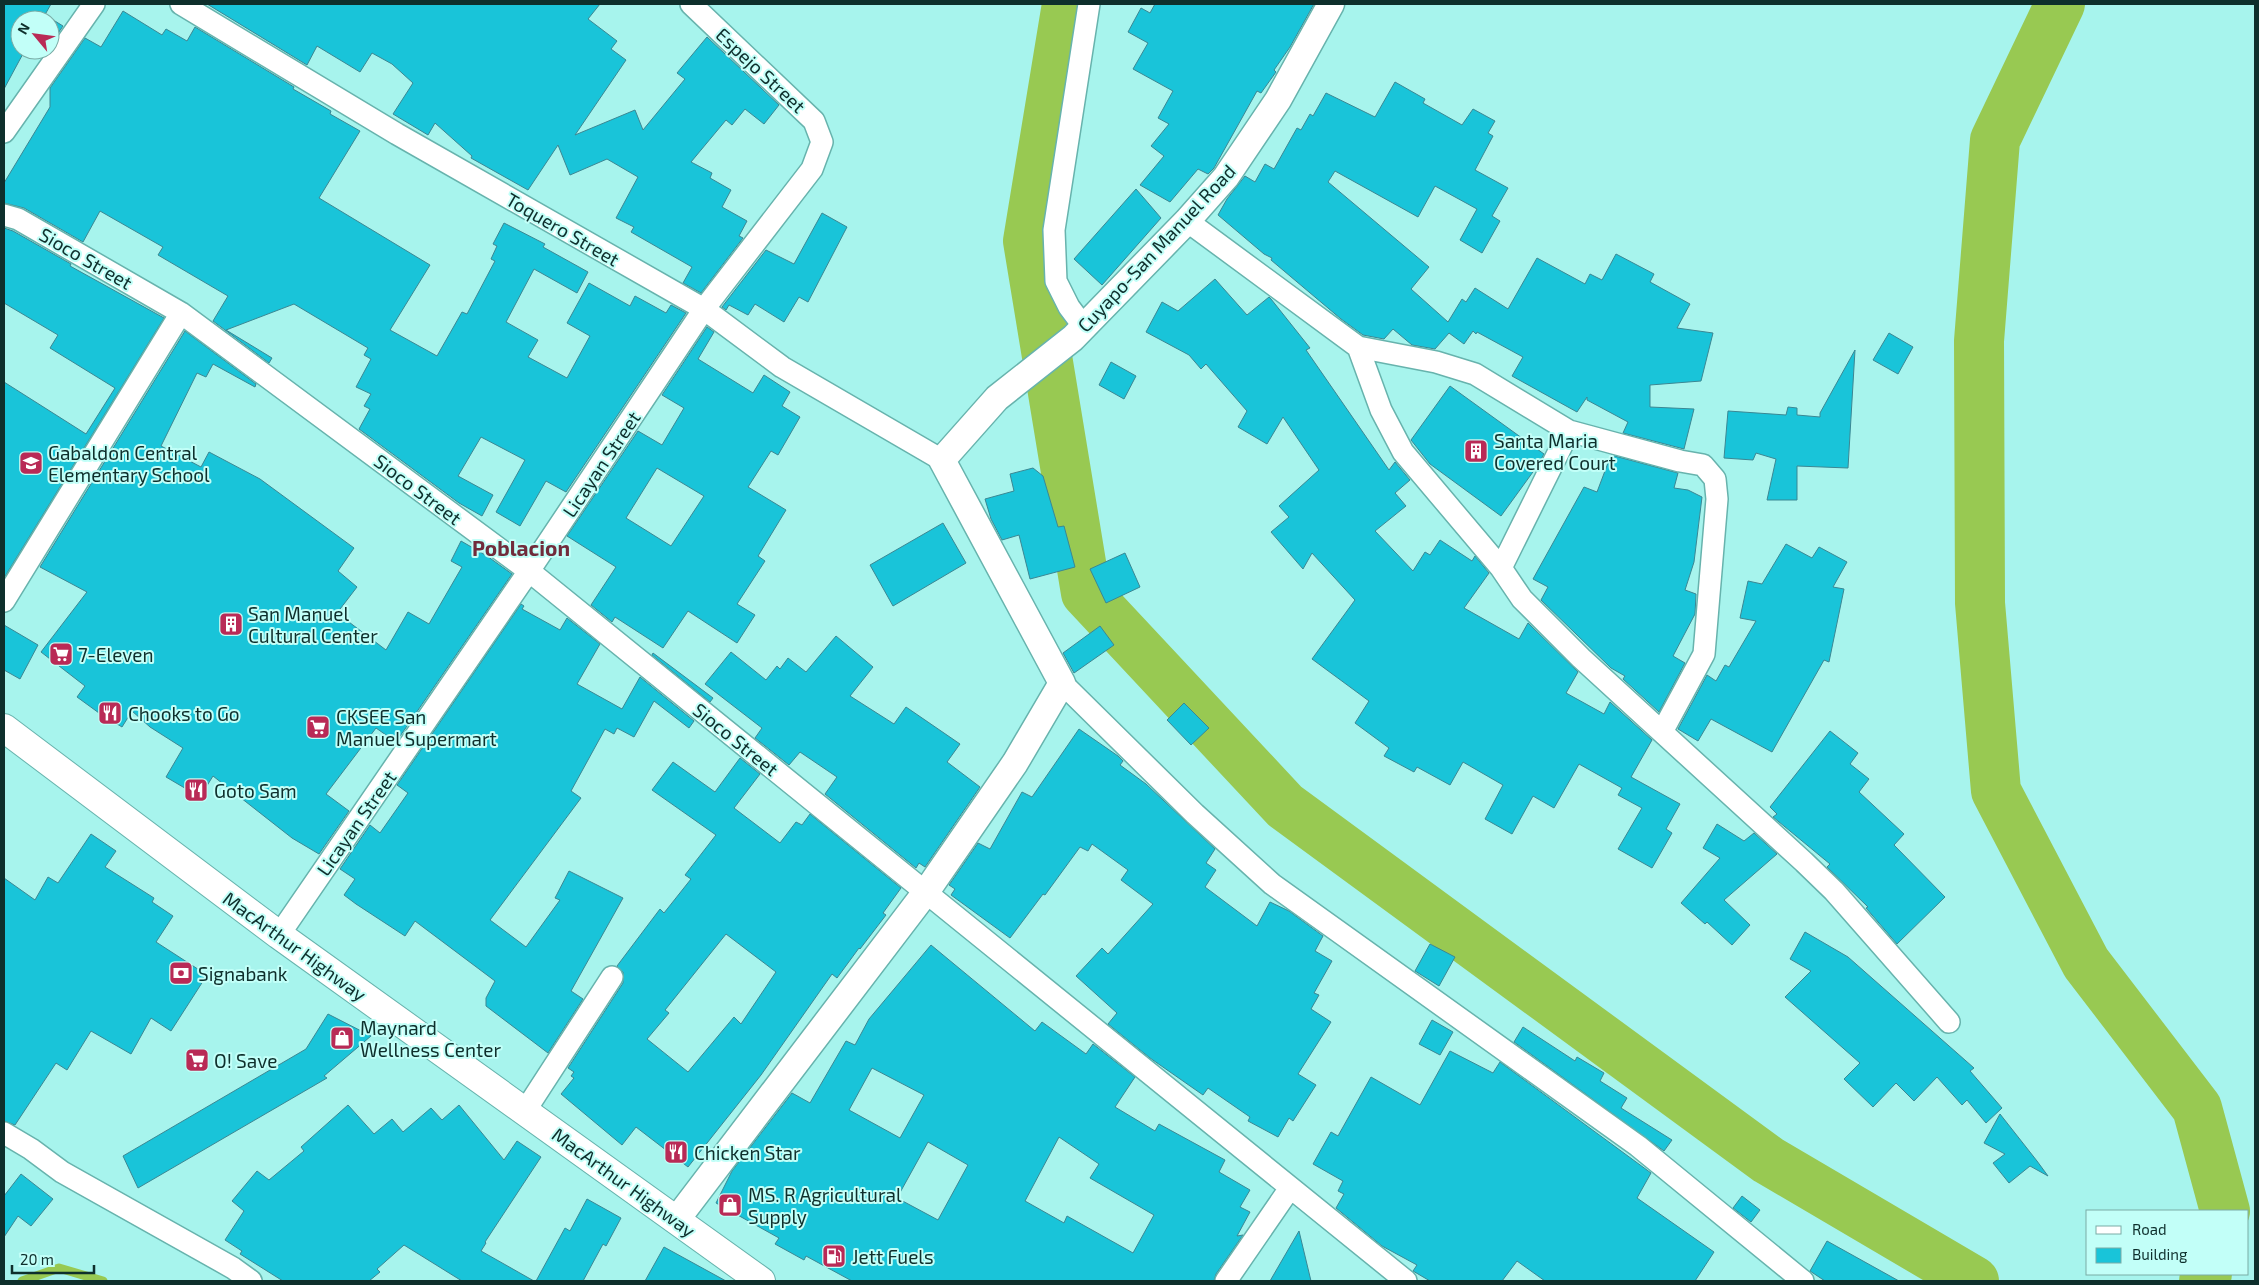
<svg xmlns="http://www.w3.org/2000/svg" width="2259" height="1285" font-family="'Exo 2',sans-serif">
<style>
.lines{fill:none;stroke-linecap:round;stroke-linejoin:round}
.stream{stroke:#98c952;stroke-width:9}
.river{stroke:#98c952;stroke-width:50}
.building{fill:#19c4d9;stroke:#3b8793;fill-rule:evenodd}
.minor-casing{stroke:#67b3ad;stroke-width:24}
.tertiary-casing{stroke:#67b3ad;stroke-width:29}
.trunk-casing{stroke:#67b3ad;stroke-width:30}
.minor{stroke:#fff;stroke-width:21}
.tertiary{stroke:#fff;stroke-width:26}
.trunk{stroke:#fff;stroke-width:28}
.labels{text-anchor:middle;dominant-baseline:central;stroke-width:4;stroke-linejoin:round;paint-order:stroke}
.street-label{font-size:19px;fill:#0e2f2c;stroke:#c2fff8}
.poi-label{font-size:19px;fill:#0e2f2c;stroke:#c2fff8;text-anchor:start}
.quarter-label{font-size:21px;font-weight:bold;fill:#712b3b;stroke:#c2fff8}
</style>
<rect width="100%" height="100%" fill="#a7f4ed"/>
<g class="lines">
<path class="stream" d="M 22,1281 L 59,1268 L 103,1281"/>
<path class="river" d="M 1067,4 L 1028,241 L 1086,593 L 1285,806 L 1768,1160 L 1974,1281
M 2060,4 L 1995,140 L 1979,341 L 1980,603 L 1996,791 L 2086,963 L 2197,1108 L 2225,1211
M 2204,1281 L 2207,1274"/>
</g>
<path class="building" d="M 4,4 L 51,4 L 42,20 L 20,20 L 20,50 L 25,50 L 4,89 Z
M 207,4 L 600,4 L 588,19 L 617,41 L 611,49 L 626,60 L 575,135 L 635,110 L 643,130 L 685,79 L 677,73 L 707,37 L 779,105 L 764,124 L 745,109 L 732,125 L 726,120 L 691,162 L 712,173 L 710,178 L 731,190 L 722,207 L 747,221 L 739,236 L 743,238 L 701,293 L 683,283 L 692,267 L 631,232 L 634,227 L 616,218 L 638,177 L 607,159 L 570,175 L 558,145 L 528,190 L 471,158 L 472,156 L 435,123 L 428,135 L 393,114 L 413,83 L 392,64 L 372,53 L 360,72 L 317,46 L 307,65 Z
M 1155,4 L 1314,4 L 1290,47 L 1274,70 L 1276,72 L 1261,93 L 1257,91 L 1214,168 L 1208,174 L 1198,169 L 1170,202 L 1140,185 L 1164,156 L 1151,146 L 1169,124 L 1158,118 L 1173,91 L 1133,69 L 1148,43 L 1128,32 L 1141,8 L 1150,13 Z
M 123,11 L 162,35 L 166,29 L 187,41 L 195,27 L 294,87 L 293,89 L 331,111 L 330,114 L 360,131 L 319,198 L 430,265 L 390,330 L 437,356 L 462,312 L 467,314 L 495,261 L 491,259 L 497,246 L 493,244 L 504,223 L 545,244 L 543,247 L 588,272 L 577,293 L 534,269 L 506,322 L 538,340 L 528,357 L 567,378 L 590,336 L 567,323 L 589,283 L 630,306 L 635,296 L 666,313 L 671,305 L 686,313 L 566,492 L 546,481 L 520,526 L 496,512 L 525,460 L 481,437 L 458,476 L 493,495 L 482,516 L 459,503 L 359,429 L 370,409 L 364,406 L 371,394 L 356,387 L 371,359 L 364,355 L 368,348 L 294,304 L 226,330 L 272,358 L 269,363 L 213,321 L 228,296 L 158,255 L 163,247 L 100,211 L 83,242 L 24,208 L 4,203 L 4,183 L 50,107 L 50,88 L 85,38 L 101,47 Z
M 50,18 L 63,26 L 50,45 Z
M 1395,82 L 1425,99 L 1423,103 L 1462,125 L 1473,109 L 1495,121 L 1488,133 L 1493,136 L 1475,170 L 1508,188 L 1492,216 L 1500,221 L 1482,253 L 1460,240 L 1477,209 L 1435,186 L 1418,217 L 1335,171 L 1328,182 L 1429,267 L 1411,289 L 1448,322 L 1462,299 L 1466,302 L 1475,288 L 1508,309 L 1537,258 L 1585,284 L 1590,274 L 1602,280 L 1616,254 L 1654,274 L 1650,282 L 1690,304 L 1677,328 L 1713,333 L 1701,381 L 1650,385 L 1650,407 L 1694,409 L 1684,449 L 1623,433 L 1628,422 L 1587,400 L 1587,397 L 1577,412 L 1512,376 L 1523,357 L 1477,332 L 1476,334 L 1473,331 L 1464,344 L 1449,333 L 1435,349 L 1412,345 L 1393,329 L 1384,339 L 1363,335 L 1341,319 L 1271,260 L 1272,258 L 1264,254 L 1218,215 L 1227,199 L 1245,176 L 1255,182 L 1265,164 L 1274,169 L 1297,128 L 1301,130 L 1310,114 L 1313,116 L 1326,93 L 1375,117 Z
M 1136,189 L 1161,218 L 1102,285 L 1074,259 Z
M 822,213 L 847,227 L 808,302 L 799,297 L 784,322 L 755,304 L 748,315 L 729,305 L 726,310 L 722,307 L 766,250 L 794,264 Z
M 4,228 L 13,231 L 71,264 L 70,266 L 164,318 L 4,578 L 4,382 L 86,434 L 115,388 L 50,348 L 58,335 L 4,303 Z
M 1215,279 L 1247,315 L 1269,297 L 1271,299 L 1310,348 L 1306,350 L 1389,470 L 1395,462 L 1410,480 L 1395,493 L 1406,506 L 1375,531 L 1413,571 L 1425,552 L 1430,555 L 1440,540 L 1472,561 L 1475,556 L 1489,573 L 1464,608 L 1519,639 L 1528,623 L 1578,672 L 1566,693 L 1604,714 L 1610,702 L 1652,740 L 1631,777 L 1680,804 L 1666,829 L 1672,833 L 1652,868 L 1618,849 L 1642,808 L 1618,795 L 1622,788 L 1579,764 L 1554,808 L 1533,796 L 1512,834 L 1485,819 L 1503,785 L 1463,762 L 1450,785 L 1417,767 L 1414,772 L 1384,756 L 1389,748 L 1355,723 L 1369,701 L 1312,659 L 1355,600 L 1312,553 L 1303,569 L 1271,532 L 1289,517 L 1279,506 L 1319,470 L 1283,417 L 1267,444 L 1238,427 L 1247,411 L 1206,364 L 1201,369 L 1189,355 L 1146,332 L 1162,302 L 1178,311 Z
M 707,327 L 714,332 L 698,359 L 753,393 L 764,375 L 790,392 L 782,406 L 800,417 L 778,455 L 771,451 L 748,487 L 786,510 L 758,556 L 765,561 L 737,604 L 755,615 L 737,643 L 688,611 L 663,648 L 615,617 L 612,622 L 591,605 L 616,567 L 567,536 L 638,431 L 662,445 L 684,408 L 662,395 ZM 657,468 L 704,496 L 671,546 L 626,518 Z
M 185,331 L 256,384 L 255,387 L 213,364 L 206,377 L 197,373 L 161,446 L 201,467 L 209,452 L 260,479 L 354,548 L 338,571 L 357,587 L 337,613 L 386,650 L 408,612 L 429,624 L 462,567 L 451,561 L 461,541 L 487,556 L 512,574 L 396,742 L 376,728 L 326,794 L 349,811 L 319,854 L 292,838 L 213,776 L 200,797 L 166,777 L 183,748 L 150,727 L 132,711 L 122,727 L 99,713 L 77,697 L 85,686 L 41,652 L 87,592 L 40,567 Z
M 1889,333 L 1913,347 L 1898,374 L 1873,360 Z
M 1855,350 L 1848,468 L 1797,466 L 1797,500 L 1767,500 L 1776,459 L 1756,453 L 1753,460 L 1724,458 L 1728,411 L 1786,415 L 1788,407 L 1797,408 L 1797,415 L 1820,417 L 1820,413 Z
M 1111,362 L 1136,376 L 1124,399 L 1099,385 Z
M 1450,386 L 1544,454 L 1538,465 L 1501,516 L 1430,464 L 1411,440 Z
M 1611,455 L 1678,473 L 1674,488 L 1688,490 L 1702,497 L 1694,562 L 1685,590 L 1696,594 L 1695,614 L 1673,656 L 1685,663 L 1659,712 L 1623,679 L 1625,676 L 1611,668 L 1541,600 L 1548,587 L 1533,579 L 1584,487 L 1597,492 Z
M 1033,468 L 1043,476 L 1058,527 L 1064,526 L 1075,567 L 1030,579 L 1019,535 L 1002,540 L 991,519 L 985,499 L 1014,491 L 1010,474 Z
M 943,523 L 966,563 L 893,606 L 870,565 Z
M 1786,544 L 1812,558 L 1819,547 L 1847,562 L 1833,587 L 1844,589 L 1829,662 L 1824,660 L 1772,752 L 1711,719 L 1698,741 L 1678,729 L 1707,675 L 1716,681 L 1725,665 L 1729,667 L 1756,621 L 1740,618 L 1748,581 L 1762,584 Z
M 1125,553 L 1140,587 L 1106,603 L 1090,569 Z
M 521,604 L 524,606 L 522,609 L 560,630 L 567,618 L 600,644 L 577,684 L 622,709 L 640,677 L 694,721 L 689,728 L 654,701 L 634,737 L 617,728 L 614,734 L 605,729 L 571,791 L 581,798 L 490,920 L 526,947 L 560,900 L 555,898 L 569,871 L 623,898 L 571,991 L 583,999 L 548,1053 L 486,1006 L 486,998 L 495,981 L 415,921 L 405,936 L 356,904 L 344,895 L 355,879 L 340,869 L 370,825 L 380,833 L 408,793 L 397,785 Z
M 4,625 L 38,645 L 20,679 L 4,670 Z
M 1100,626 L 1114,645 L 1074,673 L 1063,653 Z
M 836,636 L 873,667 L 850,696 L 894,724 L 906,707 L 960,744 L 947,762 L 980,787 L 925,867 L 919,863 L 916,868 L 825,794 L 837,777 L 800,752 L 789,765 L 755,738 L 762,728 L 705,684 L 731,652 L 766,680 L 777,666 L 780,669 L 788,658 L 806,672 Z
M 653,653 L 713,698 L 710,702 L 652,655 Z
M 1184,703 L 1209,728 L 1191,745 L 1167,720 Z
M 1079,729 L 1118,756 L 1123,761 L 1120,765 L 1146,784 L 1215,849 L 1206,863 L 1216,870 L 1205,887 L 1257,926 L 1270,902 L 1289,911 L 1323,936 L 1315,951 L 1332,961 L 1314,993 L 1319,995 L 1311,1009 L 1331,1022 L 1298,1074 L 1316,1085 L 1293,1121 L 1289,1118 L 1278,1137 L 1248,1121 L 1250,1117 L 1208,1088 L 1203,1095 L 1150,1058 L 1108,1024 L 1117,1013 L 1076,976 L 1102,948 L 1108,954 L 1153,904 L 1121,880 L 1128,870 L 1092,844 L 1088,851 L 1080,847 L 1045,895 L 1043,894 L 1010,938 L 951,895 L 955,889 L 949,885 L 978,843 L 990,849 L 1022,792 L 1032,797 Z
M 1830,731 L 1858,753 L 1850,764 L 1869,779 L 1859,792 L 1904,834 L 1894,845 L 1945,897 L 1897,944 L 1866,908 L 1868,907 L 1827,867 L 1830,864 L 1773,817 L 1777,814 L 1770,807 Z
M 740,758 L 760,774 L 734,808 L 780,843 L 796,822 L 802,825 L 810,814 L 901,888 L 883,913 L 886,915 L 860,949 L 859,948 L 837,978 L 832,974 L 761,1075 L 688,1167 L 636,1127 L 622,1145 L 561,1094 L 574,1078 L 571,1076 L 574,1072 L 568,1068 L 623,983 L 623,972 L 617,966 L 660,909 L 664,913 L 691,879 L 685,875 L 716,835 L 652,790 L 673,762 L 715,792 ZM 726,934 L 776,972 L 741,1024 L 734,1017 L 688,1072 L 647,1039 L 669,1013 L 665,1010 Z
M 1717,824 L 1744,841 L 1754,833 L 1777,854 L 1724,900 L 1750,925 L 1732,945 L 1707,922 L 1705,924 L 1681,903 L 1720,858 L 1703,848 Z
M 91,834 L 116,851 L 105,867 L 154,898 L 152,902 L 173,916 L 156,942 L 207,975 L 171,1031 L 151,1018 L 131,1054 L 91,1031 L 67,1070 L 56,1063 L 15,1125 L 4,1121 L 4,878 L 35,900 L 48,877 L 58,883 Z
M 1805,932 L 1848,957 L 1974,1068 L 1970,1071 L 2002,1108 L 1986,1123 L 1967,1100 L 1962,1105 L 1937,1077 L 1914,1101 L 1896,1083 L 1873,1107 L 1844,1079 L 1860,1063 L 1785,997 L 1811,971 L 1790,959 Z
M 1430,944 L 1455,957 L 1439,986 L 1415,971 Z
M 931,945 L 1035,1031 L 1042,1022 L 1086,1054 L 1093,1044 L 1135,1077 L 1115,1107 L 1155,1131 L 1159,1124 L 1225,1160 L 1219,1172 L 1250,1190 L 1240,1207 L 1250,1212 L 1237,1236 L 1243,1235 L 1216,1274 L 1214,1281 L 852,1281 L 806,1256 L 804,1260 L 775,1244 L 779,1238 L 716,1203 L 732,1171 L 792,1093 L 810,1103 L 846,1041 L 855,1045 L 869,1019 ZM 872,1068 L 924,1095 L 900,1138 L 849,1110 ZM 1059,1137 L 1099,1164 L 1090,1178 L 1154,1215 L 1133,1253 L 1067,1216 L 1064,1223 L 1025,1201 ZM 928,1142 L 968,1165 L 938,1220 L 897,1198 Z
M 328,1014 L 371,1036 L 324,1076 L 327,1078 L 138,1188 L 123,1156 L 306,1049 Z
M 1432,1020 L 1453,1032 L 1440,1055 L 1419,1044 Z
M 1523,1027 L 1575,1061 L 1577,1057 L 1604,1073 L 1600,1081 L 1627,1098 L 1621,1108 L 1672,1140 L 1664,1151 L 1514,1042 Z
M 1450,1051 L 1493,1073 L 1500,1062 L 1651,1173 L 1637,1198 L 1714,1252 L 1695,1281 L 1545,1281 L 1517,1261 L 1502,1281 L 1430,1281 L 1413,1271 L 1417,1265 L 1382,1246 L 1336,1208 L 1344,1194 L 1338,1191 L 1343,1181 L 1313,1164 L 1331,1132 L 1338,1136 L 1371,1077 L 1420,1105 Z
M 348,1105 L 374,1134 L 392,1119 L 403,1132 L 431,1108 L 442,1120 L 459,1105 L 504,1160 L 517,1141 L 541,1157 L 485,1242 L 486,1243 L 481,1251 L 534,1281 L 462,1281 L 404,1245 L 377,1269 L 380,1272 L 369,1281 L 283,1281 L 240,1254 L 242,1251 L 225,1240 L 244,1211 L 232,1201 L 257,1171 L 269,1180 L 304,1151 L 301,1147 Z
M 2000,1114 L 2037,1161 L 2048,1176 L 2030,1166 L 2009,1183 L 1993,1163 L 2005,1154 L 1984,1143 Z
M 21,1174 L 53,1199 L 31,1226 L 18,1216 L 4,1237 L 4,1196 Z
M 1742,1196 L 1760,1210 L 1751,1222 L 1733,1208 Z
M 587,1199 L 621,1218 L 606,1246 L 603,1244 L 583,1281 L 536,1281 L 565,1228 L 570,1231 Z
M 1299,1231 L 1311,1281 L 1270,1281 Z
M 1827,1241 L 1899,1281 L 1825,1281 L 1810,1271 Z
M 664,1247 L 726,1281 L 645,1281 Z"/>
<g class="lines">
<g class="minor-casing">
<path id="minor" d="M 181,4 L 397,134 L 704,309 L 782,367 L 942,460
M 4,132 L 94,4
M 4,215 L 18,219 L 181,313 L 529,571 L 1406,1281
M 1187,221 L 1358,347 L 1381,410 L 1403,452 L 1501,568 L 1522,599 L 1581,658 L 1804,862 L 1834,891 L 1949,1022
M 1084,327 L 1069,307 L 1056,281 L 1054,230 L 1089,4
M 1358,347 L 1436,362 L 1475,374 L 1569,431
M 1501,568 L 1569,431 L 1680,461 L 1703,465 L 1715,479 L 1717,499 L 1704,654 L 1662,732
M 4,601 L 181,313
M 1062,683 L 1195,814 L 1272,884 L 1638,1146 L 1803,1281
M 279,935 L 529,571 L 704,309 L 812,169 L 822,142 L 814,121 L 691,4
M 525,1111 L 612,977
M 4,1133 L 31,1149 L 62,1172 L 233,1268 L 251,1281
M 1226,1281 L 1290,1188"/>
</g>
<g class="tertiary-casing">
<path id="tertiary" d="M 677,1219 L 926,892 L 1015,763 L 1062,683 L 942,460 L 997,398 L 1073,338 L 1187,221 L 1226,177 L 1278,100 L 1331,4"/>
</g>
<g class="trunk-casing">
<path id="trunk" d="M 4,728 L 279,935 L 761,1281"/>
</g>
<use href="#minor" class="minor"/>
<use href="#tertiary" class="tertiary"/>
<use href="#trunk" class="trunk"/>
</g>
<defs>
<g id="building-square" transform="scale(1.25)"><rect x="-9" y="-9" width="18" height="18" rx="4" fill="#b92a56" stroke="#c2fff8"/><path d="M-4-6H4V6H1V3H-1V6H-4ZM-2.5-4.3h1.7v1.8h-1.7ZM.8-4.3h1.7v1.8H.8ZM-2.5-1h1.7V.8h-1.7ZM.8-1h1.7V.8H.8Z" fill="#fff"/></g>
<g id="school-square" transform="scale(1.25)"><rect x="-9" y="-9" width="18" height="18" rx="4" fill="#b92a56" stroke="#c2fff8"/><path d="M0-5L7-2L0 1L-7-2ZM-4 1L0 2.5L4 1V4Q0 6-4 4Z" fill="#fff"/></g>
<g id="supermarket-square" transform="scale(1.25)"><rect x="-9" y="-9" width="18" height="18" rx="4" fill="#b92a56" stroke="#c2fff8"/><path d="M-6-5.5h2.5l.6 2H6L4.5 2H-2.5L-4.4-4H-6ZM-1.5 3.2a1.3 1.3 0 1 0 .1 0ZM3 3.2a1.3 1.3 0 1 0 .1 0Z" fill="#fff"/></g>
<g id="restaurant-square" transform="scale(1.25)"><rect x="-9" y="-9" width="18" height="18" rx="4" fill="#b92a56" stroke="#c2fff8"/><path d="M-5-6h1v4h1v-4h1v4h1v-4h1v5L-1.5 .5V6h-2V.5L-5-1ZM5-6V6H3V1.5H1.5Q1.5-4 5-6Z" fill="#fff"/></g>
<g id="bank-square" transform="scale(1.25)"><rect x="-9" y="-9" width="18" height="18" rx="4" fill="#b92a56" stroke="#c2fff8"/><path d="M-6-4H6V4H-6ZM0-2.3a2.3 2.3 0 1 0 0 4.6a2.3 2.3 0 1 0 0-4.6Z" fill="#fff"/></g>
<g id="shop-square" transform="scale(1.25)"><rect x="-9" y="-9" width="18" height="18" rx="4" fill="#b92a56" stroke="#c2fff8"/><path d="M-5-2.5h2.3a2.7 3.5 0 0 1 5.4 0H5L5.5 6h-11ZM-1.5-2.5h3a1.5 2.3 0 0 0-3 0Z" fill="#fff"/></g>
<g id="fuel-square" transform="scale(1.25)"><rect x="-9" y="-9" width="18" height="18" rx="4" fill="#b92a56" stroke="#c2fff8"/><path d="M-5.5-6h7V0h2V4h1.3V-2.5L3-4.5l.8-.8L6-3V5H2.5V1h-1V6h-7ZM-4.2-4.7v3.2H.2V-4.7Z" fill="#fff"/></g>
</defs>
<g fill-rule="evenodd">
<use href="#building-square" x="1476" y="451"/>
<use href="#school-square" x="31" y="463"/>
<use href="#building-square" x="231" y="624"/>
<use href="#supermarket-square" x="61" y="654"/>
<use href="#restaurant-square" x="110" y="713"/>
<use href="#supermarket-square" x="318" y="727"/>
<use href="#restaurant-square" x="196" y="790"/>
<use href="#bank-square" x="181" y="973"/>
<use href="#shop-square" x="342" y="1038"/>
<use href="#supermarket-square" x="197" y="1060"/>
<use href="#restaurant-square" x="676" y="1152"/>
<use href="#shop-square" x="730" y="1205"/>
<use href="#fuel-square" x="834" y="1256"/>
</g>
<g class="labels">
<g class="street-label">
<text transform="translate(761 70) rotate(43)">Espejo Street</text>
<text transform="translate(563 229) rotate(30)">Toquero Street</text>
<text transform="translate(1156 248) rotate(-47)">Cuyapo-San Manuel Road</text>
<text transform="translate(86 258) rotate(30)">Sioco Street</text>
<text transform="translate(601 464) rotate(-56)">Licayan Street</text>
<text transform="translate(418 489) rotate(37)">Sioco Street</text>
<text transform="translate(736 739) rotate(39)">Sioco Street</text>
<text transform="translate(356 823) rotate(-55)">Licayan Street</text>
<text transform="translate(295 946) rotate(36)">MacArthur Highway</text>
<text transform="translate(624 1182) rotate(36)">MacArthur Highway</text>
</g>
<g class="poi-label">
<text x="1494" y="440">Santa Maria<tspan x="1494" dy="22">Covered Court</tspan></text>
<text x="48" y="452">Gabaldon Central<tspan x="48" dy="22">Elementary School</tspan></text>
<text x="248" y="613">San Manuel<tspan x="248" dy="22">Cultural Center</tspan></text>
<text x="78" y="654">7-Eleven</text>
<text x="128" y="713">Chooks to Go</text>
<text x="336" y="716">CKSEE San<tspan x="336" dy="22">Manuel Supermart</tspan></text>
<text x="214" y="790">Goto Sam</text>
<text x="198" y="973">Signabank</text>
<text x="360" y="1027">Maynard<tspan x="360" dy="22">Wellness Center</tspan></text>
<text x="214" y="1060">O! Save</text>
<text x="694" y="1152">Chicken Star</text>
<text x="748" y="1194">MS. R Agricultural<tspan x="748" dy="22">Supply</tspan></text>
<text x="852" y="1256">Jett Fuels</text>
</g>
<g class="quarter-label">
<text x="521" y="547">Poblacion</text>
</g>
</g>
<rect width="2259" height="1285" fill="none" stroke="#0e2f2c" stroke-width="10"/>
<rect x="2086" y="1210" width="162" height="65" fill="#c2fff8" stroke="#7aaca6"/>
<rect x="2096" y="1226" width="25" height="8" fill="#ffffff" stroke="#7aaca6"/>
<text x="2132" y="1235" font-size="15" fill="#0e2f2c">Road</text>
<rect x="2096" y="1248" width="25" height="15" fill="#19c4d9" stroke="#7aaca6"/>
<text x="2132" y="1260" font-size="15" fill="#0e2f2c">Building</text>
<g transform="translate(35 35) rotate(299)"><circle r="24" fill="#c2fff8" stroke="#7aaca6"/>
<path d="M0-4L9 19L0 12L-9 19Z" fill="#b92a56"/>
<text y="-8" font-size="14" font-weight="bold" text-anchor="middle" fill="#0e2f2c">N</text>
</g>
<path d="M12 1265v8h82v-8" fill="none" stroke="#0e2f2c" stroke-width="2.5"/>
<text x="20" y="1265" font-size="15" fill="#0e2f2c" stroke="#c2fff8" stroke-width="4" paint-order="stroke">20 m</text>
</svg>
